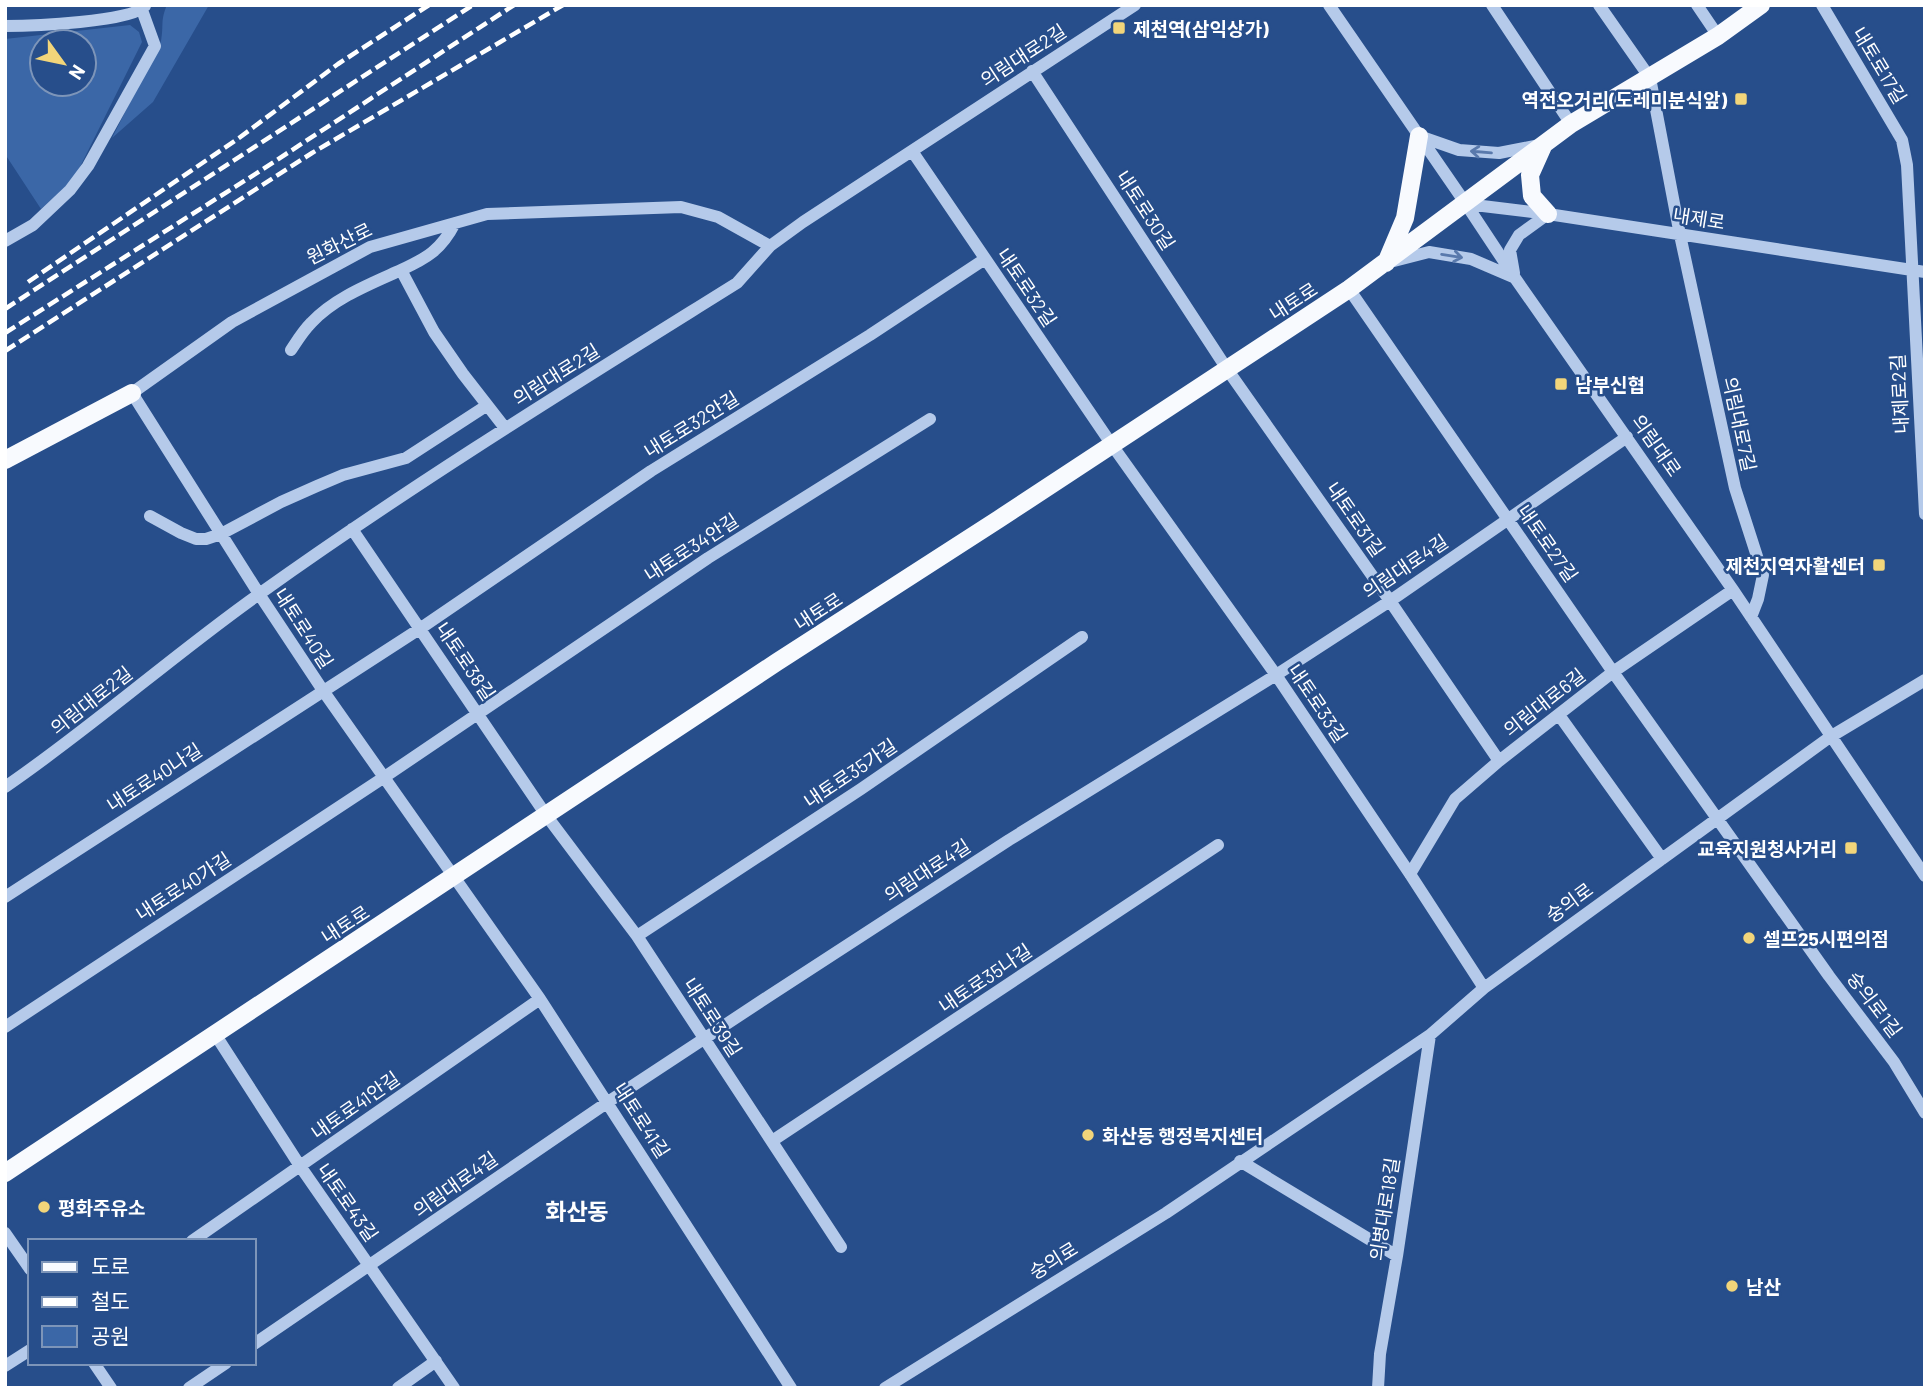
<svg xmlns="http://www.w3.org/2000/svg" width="1930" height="1393" font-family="Barlow,'Noto Sans KR',sans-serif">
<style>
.green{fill:#3b67a7;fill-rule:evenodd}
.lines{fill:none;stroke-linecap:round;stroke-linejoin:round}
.minor{stroke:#b5caea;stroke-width:12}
.major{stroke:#f8fafe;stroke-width:18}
.rail{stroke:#fff;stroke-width:4.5;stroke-dasharray:12 5;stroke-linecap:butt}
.oneway{stroke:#5979ac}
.poi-dot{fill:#f2d57a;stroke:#274e8b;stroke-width:2.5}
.labels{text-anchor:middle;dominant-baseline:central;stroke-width:5;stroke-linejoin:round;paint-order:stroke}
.poi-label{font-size:19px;font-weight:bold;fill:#fff;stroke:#274e8b;text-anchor:start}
.street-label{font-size:19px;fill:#fff;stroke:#274e8b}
.quarter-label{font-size:23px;font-weight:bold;fill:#fff;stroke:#274e8b}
</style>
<rect width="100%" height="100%" fill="#274e8b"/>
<path class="green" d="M 167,5 L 209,5 L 153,102 L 112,138 L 161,41 C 164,25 160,21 167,5 Z
M 130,25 L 139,32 L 142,42 L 74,179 L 41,209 L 5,154 L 5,39 ZM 42,42 L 84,42 L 84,84 L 42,84 Z"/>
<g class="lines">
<path class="minor" d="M 1329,5 L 1466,204 L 1515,278 L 1733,590 L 1925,876
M 1492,5 L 1571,124
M 1599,5 L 1650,78 L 1680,235 L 1735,488 L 1763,575 L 1758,599 L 1751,617
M 1697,5 L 1718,36
M 1822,5 L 1902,140 L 1907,165 L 1925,514
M 5,26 C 30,26 133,22 145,6
M 1032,71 L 1227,369 L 1390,601 L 1499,761
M 1419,136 L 1459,150 L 1499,153 L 1540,145
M 912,151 L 1112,445 L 1276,675 L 1410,874 L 1484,988
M 1466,204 L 1548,214 L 1925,272
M 5,241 L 33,225 L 70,190 L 88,166 L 155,46 L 142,10
M 770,246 L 718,217 L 681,207 L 487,214 L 370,247 L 232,322 L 132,393 L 259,594 L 324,692 L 540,999 L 791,1388
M 1390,262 L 1429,252 L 1471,259 L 1513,277
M 401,270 C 427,258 441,250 455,223
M 1514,273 L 1510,250 L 1519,235 L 1548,214
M 1349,289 L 1613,672 L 1829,976 L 1894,1062 L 1925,1113
M 291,350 C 297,341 303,331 311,323 C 334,298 370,284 401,270 L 434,332 L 463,374 L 505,428
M 150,516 L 181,533 L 196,539 L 206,539 L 221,534 L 281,502 L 317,486 L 343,475 L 406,458 L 486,406
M 352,529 L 546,815 L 637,936 L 841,1247
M 1559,715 L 1662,859
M 5,787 C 94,726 174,654 262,592 C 416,482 577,383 737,283 L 770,246 L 803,222 L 1135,5
M 1410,874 L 1455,799 L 1499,761 L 1613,672 L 1733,590
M 5,897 L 421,628 L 651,471 L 870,335 L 985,259
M 637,936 L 861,789 L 1082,637
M 5,1027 L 383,778 L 708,558 L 930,419
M 215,1034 L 300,1166 L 454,1388
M 772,1141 L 1218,845
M 1240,1161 L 1397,1256
M 5,1233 L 30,1269
M 192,1241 L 540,999
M 254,1344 L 608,1102 L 769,996 L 1009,840 L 1276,675 L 1390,601 L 1627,437
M 94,1363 L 111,1388
M 5,1366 L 30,1350
M 189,1388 L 226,1363
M 398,1388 L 436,1361
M 885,1388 L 1166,1213 L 1430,1035 L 1484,988 L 1830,737 L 1925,680
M 1378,1388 L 1380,1354 L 1397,1256 L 1430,1035"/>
<path class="major" d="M 1543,146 L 1530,175 L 1532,196 L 1548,214
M 1386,263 L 1405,218 L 1419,136
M 5,460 L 132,393
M 5,1173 L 777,662 L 999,519 L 1349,289 L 1571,124 L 1718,36 L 1761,5"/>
<path class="rail" d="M 28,282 L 239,138 L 338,64 L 429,5
M 5,309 L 473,5
M 5,333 L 260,171 L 514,5
M 5,351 L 312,153 L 563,5"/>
</g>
<defs><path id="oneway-shaft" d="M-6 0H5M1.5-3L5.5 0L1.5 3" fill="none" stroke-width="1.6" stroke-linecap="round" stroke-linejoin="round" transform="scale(1.75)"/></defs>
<g class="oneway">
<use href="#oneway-shaft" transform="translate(1481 152) rotate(-175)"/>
<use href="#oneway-shaft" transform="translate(1452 256) rotate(9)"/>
</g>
<g class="poi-dot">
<rect x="1112" y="21" width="14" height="14" rx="3.5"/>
<rect x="1734" y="92" width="14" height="14" rx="3.5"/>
<rect x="1554" y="377" width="14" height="14" rx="3.5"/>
<rect x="1872" y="558" width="14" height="14" rx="3.5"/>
<rect x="1844" y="841" width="14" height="14" rx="3.5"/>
<circle cx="1749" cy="938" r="7"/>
<circle cx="1088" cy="1135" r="7"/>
<circle cx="44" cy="1207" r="7"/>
<circle cx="1732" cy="1286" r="7"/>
</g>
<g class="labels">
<g class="poi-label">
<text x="1133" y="28">제천역(삼익상가)</text>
<text x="1727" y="99" text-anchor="end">역전오거리(도레미분식앞)</text>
<text x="1575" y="384">남부신협</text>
<text x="1865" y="565" text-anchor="end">제천지역자활센터</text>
<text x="1837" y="848" text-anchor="end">교육지원청사거리</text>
<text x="1763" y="938">셀프25시편의점</text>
<text x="1102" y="1135">화산동 행정복지센터</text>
<text x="58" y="1207">평화주유소</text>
<text x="1746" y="1286">남산</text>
</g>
<g class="street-label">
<text transform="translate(1023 55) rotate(-33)">의림대로2길</text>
<text transform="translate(1880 65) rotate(59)">내토로17길</text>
<text transform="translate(1146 210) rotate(57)">내토로30길</text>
<text transform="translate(1699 218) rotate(9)">내제로</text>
<text transform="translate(339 243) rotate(-26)">원화산로</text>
<text transform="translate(1027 287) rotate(56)">내토로32길</text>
<text transform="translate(1293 301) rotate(-33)">내토로</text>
<text transform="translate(556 374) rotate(-32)">의림대로2길</text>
<text transform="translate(1899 394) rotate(-93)">내제로2길</text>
<text transform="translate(691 424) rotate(-32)">내토로32안길</text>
<text transform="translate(1740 424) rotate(78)">의림대로7길</text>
<text transform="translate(1657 445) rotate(55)">의림대로</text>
<text transform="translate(1356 519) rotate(55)">내토로31길</text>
<text transform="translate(1548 543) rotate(55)">내토로27길</text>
<text transform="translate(691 547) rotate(-33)">내토로34안길</text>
<text transform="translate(1405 566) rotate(-34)">의림대로4길</text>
<text transform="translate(818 611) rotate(-33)">내토로</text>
<text transform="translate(304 628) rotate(57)">내토로40길</text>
<text transform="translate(466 661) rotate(56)">내토로38길</text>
<text transform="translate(91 700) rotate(-38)">의림대로2길</text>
<text transform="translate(1544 702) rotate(-38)">의림대로6길</text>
<text transform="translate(1318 703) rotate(56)">내토로33길</text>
<text transform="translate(850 773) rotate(-34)">내토로35가길</text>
<text transform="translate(154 777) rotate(-33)">내토로40나길</text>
<text transform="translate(927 870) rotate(-33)">의림대로4길</text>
<text transform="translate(183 886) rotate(-33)">내토로40가길</text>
<text transform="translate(1569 902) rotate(-36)">숭의로</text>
<text transform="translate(345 924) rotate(-33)">내토로</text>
<text transform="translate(985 978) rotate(-34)">내토로35나길</text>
<text transform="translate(1875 1004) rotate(53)">숭의로1길</text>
<text transform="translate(713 1017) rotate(57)">내토로39길</text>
<text transform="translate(355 1105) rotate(-35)">내토로41안길</text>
<text transform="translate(642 1120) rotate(57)">내토로41길</text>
<text transform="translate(455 1184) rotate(-35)">의림대로4길</text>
<text transform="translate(348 1202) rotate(55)">내토로43길</text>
<text transform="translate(1384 1209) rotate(-81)">의병대로18길</text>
<text transform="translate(1053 1260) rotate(-32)">숭의로</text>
</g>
<g class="quarter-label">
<text x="577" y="1211">화산동</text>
</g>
</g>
<rect width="1930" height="1393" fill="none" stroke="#ffffff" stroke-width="14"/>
<rect x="28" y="1239" width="228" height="126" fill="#274e8b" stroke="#7d95b9" stroke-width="2"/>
<rect x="42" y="1262" width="35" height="10" fill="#f8fafe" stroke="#7d95b9" stroke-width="2"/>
<text x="91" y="1274" font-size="21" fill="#ffffff">도로</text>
<rect x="42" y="1297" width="35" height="10" fill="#ffffff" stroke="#7d95b9" stroke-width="2"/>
<text x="91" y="1309" font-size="21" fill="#ffffff">철도</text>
<rect x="42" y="1326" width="35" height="21" fill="#3b67a7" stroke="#7d95b9" stroke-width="2"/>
<text x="91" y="1344" font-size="21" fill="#ffffff">공원</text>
<g transform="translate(63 63) rotate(123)"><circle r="33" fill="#274e8b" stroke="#7d95b9" stroke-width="2"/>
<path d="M0-5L12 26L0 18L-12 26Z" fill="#f2d57a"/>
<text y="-10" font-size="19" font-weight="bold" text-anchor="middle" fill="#ffffff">N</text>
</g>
</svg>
